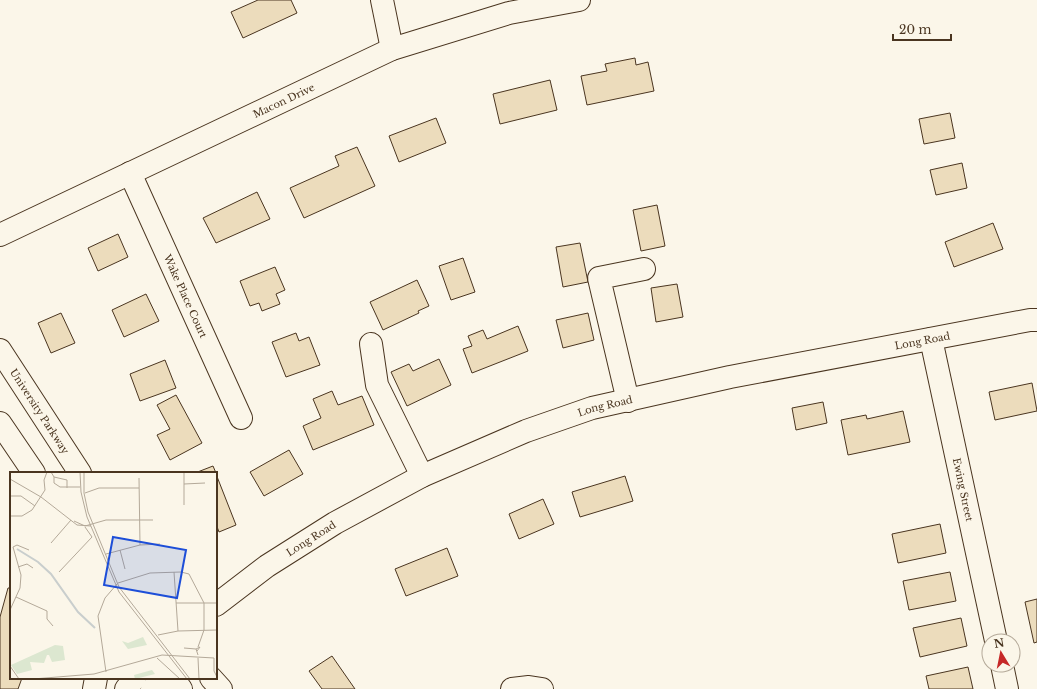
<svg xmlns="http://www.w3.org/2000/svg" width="1037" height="689" font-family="'Libre Baskerville',serif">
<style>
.building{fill:#ecdcbc;stroke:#4a3520}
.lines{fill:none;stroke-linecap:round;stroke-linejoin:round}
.minor-casing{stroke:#4a3520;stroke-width:24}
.major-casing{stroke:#4a3520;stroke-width:24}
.minor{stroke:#fbf6e9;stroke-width:22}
.major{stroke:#fbf6e9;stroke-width:22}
.labels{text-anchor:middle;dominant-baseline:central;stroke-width:3;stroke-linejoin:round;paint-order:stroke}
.street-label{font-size:10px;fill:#4a3520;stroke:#fbf6e9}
.inset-river{fill:none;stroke:#c9cecd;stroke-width:2}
.inset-road{fill:none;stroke:#b4a999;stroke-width:1}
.view{fill:#1d4ed8;fill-opacity:0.15;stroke:#1d4ed8;stroke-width:2}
.inset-edge{fill:none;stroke:#4a3520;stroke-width:2}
</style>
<rect width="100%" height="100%" fill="#fbf6e9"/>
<path class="building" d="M 258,0 L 291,0 L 297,13 L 243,38 L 231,12 Z
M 635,58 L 636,65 L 648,62 L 654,91 L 587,105 L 581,76 L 607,71 L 605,64 Z
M 550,80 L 557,110 L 500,124 L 493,94 Z
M 950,113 L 955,138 L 924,144 L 919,119 Z
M 436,118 L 446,143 L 399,162 L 389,136 Z
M 357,147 L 375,186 L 304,218 L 290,188 L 339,166 L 335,156 Z
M 962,163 L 967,188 L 936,195 L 930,170 Z
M 257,192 L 270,219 L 216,243 L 203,218 Z
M 657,205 L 665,246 L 641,251 L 633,210 Z
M 993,223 L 1003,249 L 954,267 L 945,242 Z
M 118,234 L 128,257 L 98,271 L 88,248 Z
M 580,243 L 588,282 L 563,287 L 556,247 Z
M 463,258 L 475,292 L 451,300 L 439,266 Z
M 275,267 L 285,290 L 276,294 L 280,304 L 262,311 L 259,303 L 250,306 L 240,281 Z
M 417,280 L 429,306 L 418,311 L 419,313 L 383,330 L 370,302 Z
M 677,284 L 683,317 L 656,322 L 651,288 Z
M 146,294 L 159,321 L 124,337 L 112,310 Z
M 61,313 L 75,343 L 51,353 L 38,323 Z
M 588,313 L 594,340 L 563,348 L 556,320 Z
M 518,326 L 528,351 L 472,373 L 463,349 L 472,346 L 468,336 L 483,330 L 487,339 Z
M 296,333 L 299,341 L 309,337 L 320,365 L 286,377 L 272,342 Z
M 439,359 L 451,385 L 407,406 L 391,372 L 409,364 L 413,371 Z
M 165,360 L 176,388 L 140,401 L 130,374 Z
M 1032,383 L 1037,411 L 995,420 L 989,392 Z
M 332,391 L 338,405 L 362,396 L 374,425 L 313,450 L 303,426 L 321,418 L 313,399 Z
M 176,395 L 202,443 L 170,460 L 157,435 L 170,429 L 157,405 Z
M 823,402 L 827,423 L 796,430 L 792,408 Z
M 903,411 L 910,442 L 848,455 L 841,420 L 866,415 L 867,419 Z
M 289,450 L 303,474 L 264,496 L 250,472 Z
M 213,466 L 216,473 L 195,473 Z
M 216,474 L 236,525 L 219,532 L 216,524 Z
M 625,476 L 633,501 L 580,517 L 572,492 Z
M 543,499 L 554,524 L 519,539 L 509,514 Z
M 940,524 L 946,553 L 898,563 L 892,534 Z
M 447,548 L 458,576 L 406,596 L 395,569 Z
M 950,572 L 956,601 L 909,610 L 903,581 Z
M 8,588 L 11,588 L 11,678 L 22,678 L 18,689 L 0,689 L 0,617 Z
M 1037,599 L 1037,642 L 1034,643 L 1025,602 Z
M 961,618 L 967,646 L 920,657 L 913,628 Z
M 332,656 L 355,689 L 322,689 L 309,671 Z
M 968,667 L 973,689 L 929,689 L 926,676 Z"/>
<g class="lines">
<g class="minor-casing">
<g id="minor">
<path d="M 382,0 L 392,49"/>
<path id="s1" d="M 130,173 L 241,418"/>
<path id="s2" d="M 0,235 L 392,49 L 509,13 L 579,0"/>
<path id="s3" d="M 931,339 L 996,641"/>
<path d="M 371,344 L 377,385 L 422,476"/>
<path d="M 628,401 L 599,278 L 644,269"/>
<path id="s4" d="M 216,605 L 267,566 L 335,523 L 422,476 L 526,431 L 592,408 L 730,377 L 1030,320 L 1037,320"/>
<path d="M 1002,665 L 1007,689"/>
<path d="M 512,689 L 529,687 L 542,689"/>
</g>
</g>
<g class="major-casing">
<g id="major">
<path id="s5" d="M 0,350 L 80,473"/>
<path d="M 0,423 L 34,473"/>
<path d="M 173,678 L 181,689"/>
<path d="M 211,678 L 221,689"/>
<path d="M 94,689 L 96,678"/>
<path d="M 126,689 L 135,678"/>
<path d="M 152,689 L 164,678"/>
</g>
</g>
<use href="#minor" class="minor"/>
<use href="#major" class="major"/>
</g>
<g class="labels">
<g class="street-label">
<text stroke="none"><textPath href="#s2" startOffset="314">Macon Drive</textPath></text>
<text stroke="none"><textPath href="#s1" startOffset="135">Wake Place Court</textPath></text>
<text stroke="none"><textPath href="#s4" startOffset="764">Long Road</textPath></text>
<text stroke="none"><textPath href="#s4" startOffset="440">Long Road</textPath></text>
<text stroke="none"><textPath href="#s5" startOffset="73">University Parkway</textPath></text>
<text stroke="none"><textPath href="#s3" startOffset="154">Ewing Street</textPath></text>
<text stroke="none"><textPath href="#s4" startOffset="116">Long Road</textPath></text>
</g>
</g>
<g transform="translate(10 472)">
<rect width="207" height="207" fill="#fbf6e9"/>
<path d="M 133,165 L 137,173 L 118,177 L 112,169 L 118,171 ZM 45,173 L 53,174 L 55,188 L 42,190 L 39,183 L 37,183 L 34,191 L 20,190 L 22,198 L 7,202 L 1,193 ZM 142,198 L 145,202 L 125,207 L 124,203 Z" fill="#dce7d0"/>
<path class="inset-river" d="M 7,77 L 28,90 L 41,102 L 68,140 L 85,156"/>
<path class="inset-road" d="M 41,0 L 44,5 L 57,8 L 57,16M 70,0 L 71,20 L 77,45 L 109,120 L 177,207M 74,0 L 74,21 L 78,40 L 109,115 L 180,207M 174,0 L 174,33M 44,5 L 44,11 L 50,15 L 70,15M 129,6 L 130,73M 0,7 L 31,25 L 67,53 L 81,54M 174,12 L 195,11M 75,21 L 89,16 L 129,16M 0,24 L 11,24 L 25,34M 0,44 L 12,44 L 22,38 L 35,18 L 34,8 L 37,0M 64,49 L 75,54 L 96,48 L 143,48M 41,71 L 61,48M 110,78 L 115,97M 96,82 L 130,73 L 150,72M 8,95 L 17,92 L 23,96M 49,100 L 82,65 L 75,55M 164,100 L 168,159M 108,111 L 140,101 L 171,100 L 179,102 L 194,131 L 194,158 L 188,175M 6,125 L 37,139 L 37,147 L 43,154M 166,131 L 207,131M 0,138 L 10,116 L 11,103 L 3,75 L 7,73 L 19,78M 148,163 L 168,159 L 207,158M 174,176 L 186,177M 187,179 L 190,175 L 186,177 L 188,183M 147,186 L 170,207M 188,186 L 189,207M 204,186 L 204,199 L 207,205M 0,194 L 9,207M 96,200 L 88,144 L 95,126 L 107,112M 23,207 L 84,202 L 152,183 L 204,186"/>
<path class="view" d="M 103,65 L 176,78 L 167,126 L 94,113 Z"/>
<rect width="207" height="207" class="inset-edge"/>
</g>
<g transform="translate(1001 653) rotate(350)"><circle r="19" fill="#fbf6e9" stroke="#b4a999"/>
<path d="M0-3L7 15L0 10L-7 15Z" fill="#c62828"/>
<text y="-6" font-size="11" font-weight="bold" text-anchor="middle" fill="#4a3520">N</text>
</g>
<path d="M893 34v6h58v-6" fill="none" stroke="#4a3520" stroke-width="2"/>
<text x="899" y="34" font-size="12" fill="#4a3520" stroke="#fbf6e9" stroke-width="3" paint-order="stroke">20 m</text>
</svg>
